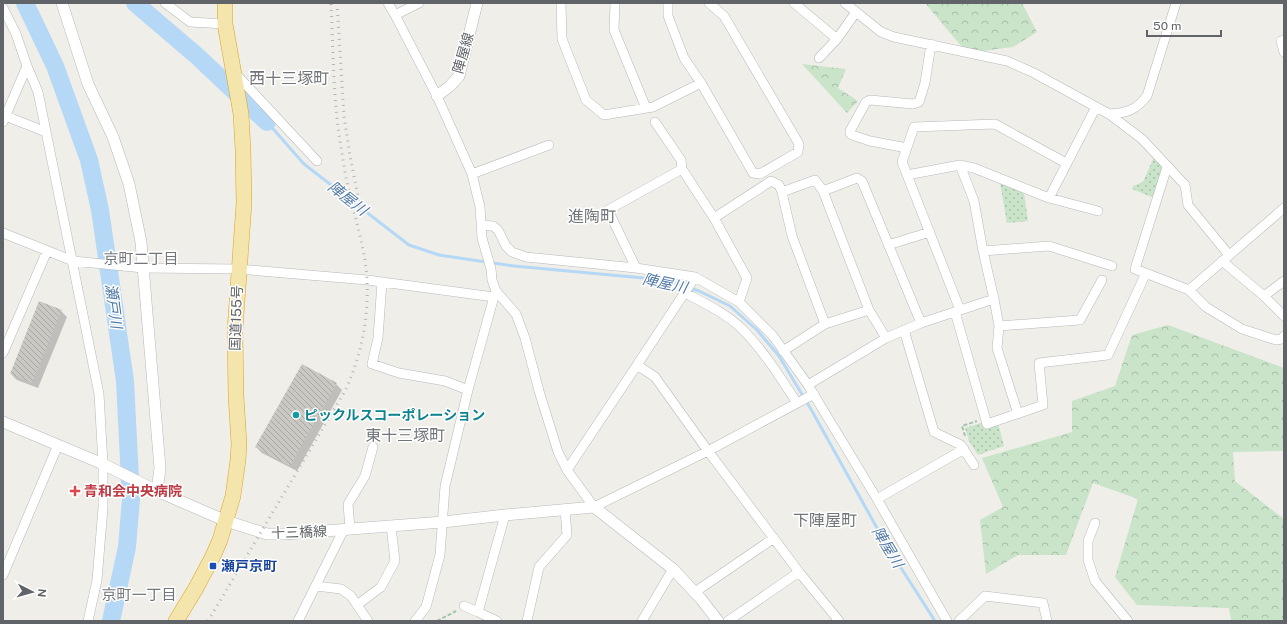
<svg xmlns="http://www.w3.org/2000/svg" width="1287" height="624" font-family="'Public Sans','Noto Sans JP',sans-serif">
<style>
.forest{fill:url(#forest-crowns)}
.park{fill:url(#park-dots)}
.shadow{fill:#0003}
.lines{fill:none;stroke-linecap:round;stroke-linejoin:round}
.stream{stroke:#b4d8f5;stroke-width:3}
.river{stroke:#b4d8f5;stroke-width:18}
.building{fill:url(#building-back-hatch)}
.minor-casing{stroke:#b6b8bb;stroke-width:10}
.tertiary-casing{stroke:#b6b8bb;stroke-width:12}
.trunk-casing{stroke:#dca31c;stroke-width:16}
.path{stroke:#a3c4ad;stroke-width:2;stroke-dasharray:4 2;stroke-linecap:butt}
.minor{stroke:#fff;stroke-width:9}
.tertiary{stroke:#fff;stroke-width:11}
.trunk{stroke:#f4e5ac;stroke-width:15}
.rail{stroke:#b4b5b5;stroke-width:3;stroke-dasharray:1 5;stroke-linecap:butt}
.culture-dot{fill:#0f9aa8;stroke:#fff;stroke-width:1.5}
.health-dot{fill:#e0444e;stroke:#fff;stroke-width:1.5}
.transit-dot{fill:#1a4fb4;stroke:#fff;stroke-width:1.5}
.labels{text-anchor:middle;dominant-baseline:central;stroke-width:3;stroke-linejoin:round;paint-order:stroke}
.street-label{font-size:14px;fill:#606367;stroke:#fff}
.culture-label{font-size:14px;font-weight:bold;fill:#0d838f;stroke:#fff;text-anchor:start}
.health-label{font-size:14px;font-weight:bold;fill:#be3a42;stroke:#fff;text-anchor:start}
.transit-label{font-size:14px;font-weight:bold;fill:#164399;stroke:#fff;text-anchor:start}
.water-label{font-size:15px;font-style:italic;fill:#5179a6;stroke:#fff}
.neighbourhood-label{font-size:15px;fill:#717579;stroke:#fff}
.quarter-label{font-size:16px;fill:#717579;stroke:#fff}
</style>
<defs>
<pattern id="forest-crowns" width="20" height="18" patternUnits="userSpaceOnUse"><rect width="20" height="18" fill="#c9e4c9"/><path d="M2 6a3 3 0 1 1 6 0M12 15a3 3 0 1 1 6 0" fill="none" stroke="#a7bca7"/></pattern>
<pattern id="park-dots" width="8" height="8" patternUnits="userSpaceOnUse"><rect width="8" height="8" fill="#c9e4c9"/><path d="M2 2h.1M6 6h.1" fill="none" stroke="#a7bca7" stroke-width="1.8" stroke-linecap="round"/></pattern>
<pattern id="building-back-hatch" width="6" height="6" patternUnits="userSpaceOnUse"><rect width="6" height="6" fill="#c9c8c3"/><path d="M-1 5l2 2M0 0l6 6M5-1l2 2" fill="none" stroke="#a7a6a2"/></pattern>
</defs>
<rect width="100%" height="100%" fill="#f0eee9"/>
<path class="forest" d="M 925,3 L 1022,3 L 1037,32 L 1013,47 L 967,53 Z
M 802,64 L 846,69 L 838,88 L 858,101 L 847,113 Z
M 1168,325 L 1284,368 L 1284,451 L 1233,452 L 1235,481 L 1284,519 L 1284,621 L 1231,621 L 1229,608 L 1137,605 L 1115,577 L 1138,499 L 1093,483 L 1066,555 L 1018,555 L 986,574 L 980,520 L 1003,507 L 982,458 L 1072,432 L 1072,401 L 1115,386 L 1132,335 Z"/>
<path class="park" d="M 1154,157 L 1165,168 L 1154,198 L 1132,189 L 1133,186 L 1143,182 Z
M 1000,183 L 1024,193 L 1028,221 L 1007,223 Z
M 984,422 L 998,423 L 1004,446 L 978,455 L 969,441 L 965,428 Z"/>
<path class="shadow" d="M 40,302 L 61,311 L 67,317 L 38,388 L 17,380 L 11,374 Z
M 336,384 L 342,390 L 297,471 L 262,453 L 256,447 Z"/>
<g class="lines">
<path class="stream" d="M 267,122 L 304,164 L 409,245 L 439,255 L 514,266 L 665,280 L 699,291 L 730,306 L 757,330 L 779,356 L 812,411 L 887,546 L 935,621"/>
<path class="river" d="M 25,3 L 55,66 L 89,160 L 100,210 L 125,381 L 131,499 L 127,547 L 111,621
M 135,3 L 197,56 L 267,122"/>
</g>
<path class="building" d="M 39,301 L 62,310 L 32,383 L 10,374 Z
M 302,364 L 337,383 L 290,466 L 255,447 Z"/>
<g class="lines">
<g class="minor-casing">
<path id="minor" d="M 165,3 L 190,22 L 225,24
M 388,3 L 395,15 L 437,96 L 472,174 L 480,207 L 482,238 L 491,269 L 492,280 L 496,291 L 516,314 L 525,338 L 539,391 L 558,452 L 567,470 L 594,507 L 708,451 L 814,394
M 561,3 L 562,39 L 586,100 L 604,115 L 653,107 L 701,83
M 615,3 L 614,30 L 646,108
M 668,3 L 668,16 L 684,58 L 701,83 L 753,173 L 760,174 L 798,152 L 799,144 L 724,16 L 709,3
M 794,3 L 837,39
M 845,3 L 881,32 L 894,37 L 1007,61 L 1034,73 L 1109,114 L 1142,139 L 1185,185 L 1188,205 L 1229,255
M 3,8 L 16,34 L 27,66 L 38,92 L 99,394 L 103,464 L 103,508 L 97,580 L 88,621
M 395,15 L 419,3
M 1284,40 L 1281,41 L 1284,52
M 819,58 L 837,39 L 856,12
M 234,72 L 317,161
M 1109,114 C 1127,113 1136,110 1147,96 L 1176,3
M 3,115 L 46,132
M 3,122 L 27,66
M 655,122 L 681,160 L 682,169 L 714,218
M 907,148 L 870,141 L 852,135 L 850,133 L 850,131 L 866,102 L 870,100 L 913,104 L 919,102 L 925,83 L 931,44
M 960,165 L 974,201 L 983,251
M 1167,167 L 1135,269 L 1189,290 L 1206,307 L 1242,329 L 1276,340 L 1282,339 L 1284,336
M 472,174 L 549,145
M 907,175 L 960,165 L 974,168 L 1049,198 L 1098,211
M 823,191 L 857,178 L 862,181 L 921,323
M 782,192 L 792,236 L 825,324
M 1049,198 L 1096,107
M 481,225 L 493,226 L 498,230 L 506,246 L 512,252 L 526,257 L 636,268 L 695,277 L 739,302 L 773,336 L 808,385 L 877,499 L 947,621
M 3,233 L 73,261 L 143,268 L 238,269 L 367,280 L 494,297
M 888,245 L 930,232
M 1222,261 L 1264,296
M 636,268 L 608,210 L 682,169
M 1284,281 L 1264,296 L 1284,316
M 382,282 L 378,338 L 372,364 L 399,373 L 445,381 L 468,390
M 1189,290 L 1284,208
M 685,293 C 704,303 726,313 742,329 C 764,351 780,377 797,403
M 994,299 L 999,326 L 997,348 L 1018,414
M 739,302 L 747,278 L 714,218 L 771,181 L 779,185 L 782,192 L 815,180 L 823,191 L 869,310 L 886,338
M 960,310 L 902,162 L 914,127 L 995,124 L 1066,163
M 955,312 L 987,424 L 1043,405 L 1039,363 L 1108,355 L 1146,273
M 999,326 L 1080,320 L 1102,280
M 904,330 L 934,432 L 961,445 L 974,465
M 783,351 L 825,324 L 869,310
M 3,353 L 47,251
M 637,365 L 655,377 L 708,451 L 799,572 L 839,621
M 808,385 L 886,338 L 921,323 L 994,299 L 983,251 L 1049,246 L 1112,266
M 567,470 L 637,365 L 695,277
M 877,499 L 964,449
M 1095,523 L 1088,541 L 1088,560 L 1095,581 L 1128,621
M 350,529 L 348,504 L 365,476 L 373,447
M 3,575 L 58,445
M 316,586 L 341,589 L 351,596 L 368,621
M 695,592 L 774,538
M 357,605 L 381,587 L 395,561 L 391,526
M 464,606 L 478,612
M 298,621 L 344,529
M 415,621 L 426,607 L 440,555 L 445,486 L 468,390 L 495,293
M 497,621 L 478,612 L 505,515
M 527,621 L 539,567 L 567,535 L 565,509
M 642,621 L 673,569
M 728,621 L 799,572
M 959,621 L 985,596 L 1043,603 L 1047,621"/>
</g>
<g class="tertiary-casing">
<path id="tertiary" d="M 62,3 L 88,84 L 113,137 L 129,184 L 141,242 L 160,468 L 157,491
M 437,96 L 450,86 L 459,76 L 477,3
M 3,422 L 103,464 L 157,491 L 226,521 L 267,534 L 285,534 L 443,522 L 505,515 L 594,507 L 673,569 L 701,599 L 718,621"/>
</g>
<g class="trunk-casing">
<path id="trunk" d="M 176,621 L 196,588 L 213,556 L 220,540 L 233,496 L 238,460 L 239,444 L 236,396 L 235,330 L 244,203 L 243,150 L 241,114 L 225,24 L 225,3"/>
</g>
<path class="path" d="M 965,436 L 962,426 L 977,421
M 437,621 L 456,611"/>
<use href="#minor" class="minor"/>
<use href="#tertiary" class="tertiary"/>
<use href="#trunk" class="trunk"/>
<path class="rail" d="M 337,3 L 344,116 L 350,156 L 362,217
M 208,621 L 345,391 C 361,357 369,318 367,279 C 365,248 355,218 348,187 C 344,168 341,147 338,127 C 333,86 333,44 331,3"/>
</g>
<circle class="culture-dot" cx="296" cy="415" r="4"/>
<path class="health-dot" d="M73 485h4v4h4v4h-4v4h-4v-4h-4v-4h4z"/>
<rect class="transit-dot" x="209" y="562" width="8" height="8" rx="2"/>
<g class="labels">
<g class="street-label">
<text transform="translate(463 53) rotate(-74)">陣屋線</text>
<text transform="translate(236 318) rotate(-88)">国道155号</text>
<text transform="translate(299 532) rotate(-2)">十三橋線</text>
</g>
<g class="culture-label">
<text x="304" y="415">ピックルスコーポレーション</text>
</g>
<g class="health-label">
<text x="84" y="491">青和会中央病院</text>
</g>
<g class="transit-label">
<text x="221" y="566">瀬戸京町</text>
</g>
<g class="water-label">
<text transform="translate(348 198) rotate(38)">陣屋川</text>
<text transform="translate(665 283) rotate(12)">陣屋川</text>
<text transform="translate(114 306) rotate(82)">瀬戸川</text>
<text transform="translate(888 547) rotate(59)">陣屋川</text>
</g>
<g class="neighbourhood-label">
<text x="141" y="258">京町二丁目</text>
<text x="139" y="594">京町一丁目</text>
</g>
<g class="quarter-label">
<text x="289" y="78">西十三塚町</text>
<text x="592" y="216">進陶町</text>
<text x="405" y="435">東十三塚町</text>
<text x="825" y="520">下陣屋町</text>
</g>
</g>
<rect width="1287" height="624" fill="none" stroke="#606367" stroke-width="8"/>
<g transform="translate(32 592) rotate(96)" stroke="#ffffff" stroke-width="3" paint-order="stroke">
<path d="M0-3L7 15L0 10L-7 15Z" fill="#606367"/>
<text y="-6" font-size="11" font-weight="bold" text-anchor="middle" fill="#606367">N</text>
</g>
<path d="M1147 30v6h74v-6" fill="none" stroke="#606367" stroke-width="2"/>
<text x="1153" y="30" font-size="12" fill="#606367" stroke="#ffffff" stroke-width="3" paint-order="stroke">50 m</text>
</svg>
